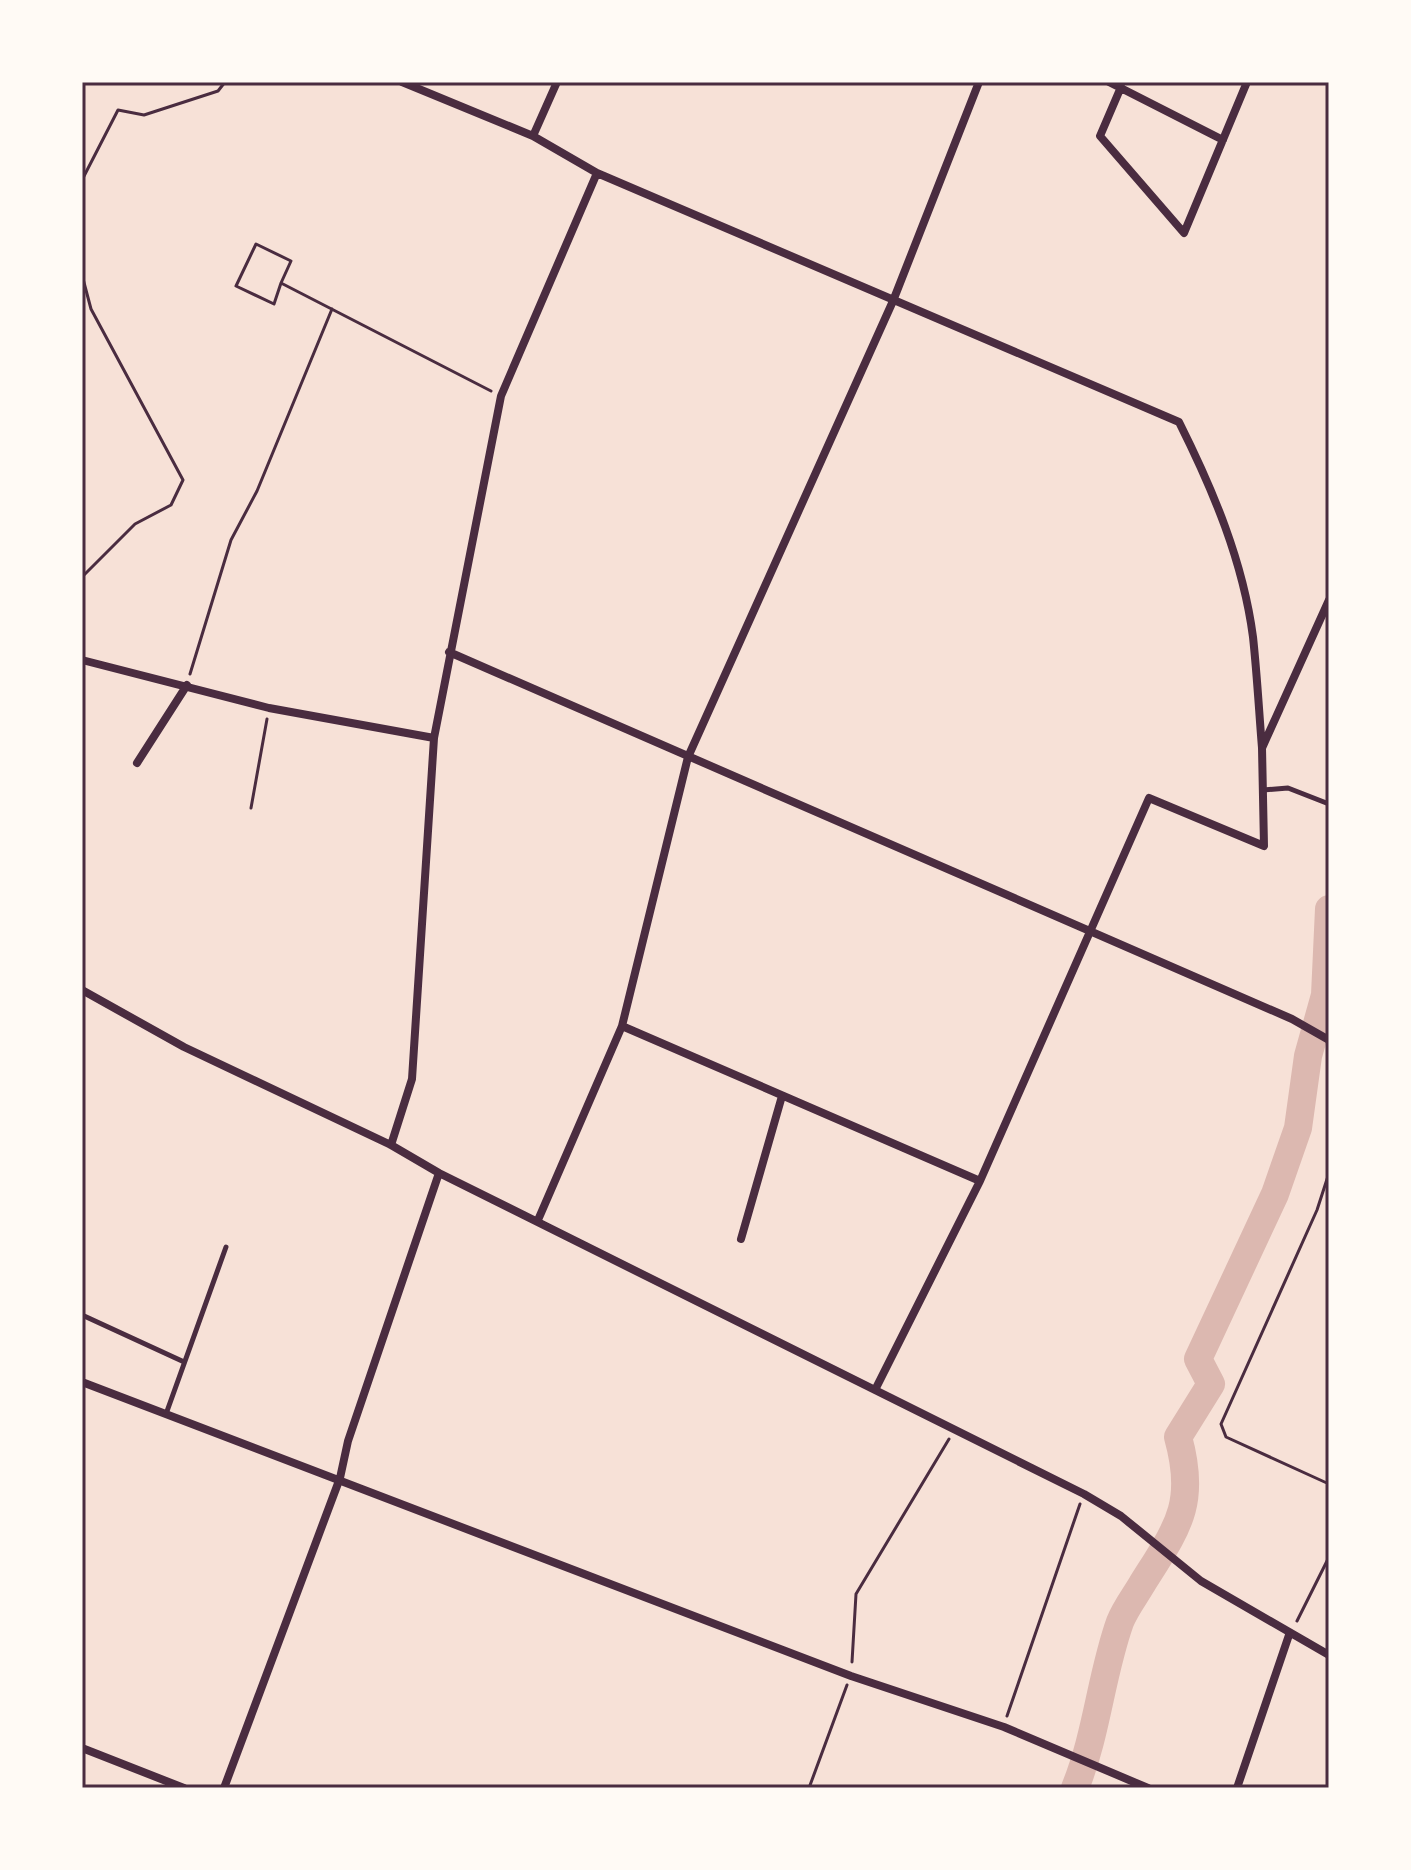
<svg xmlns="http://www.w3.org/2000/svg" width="1411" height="1870" font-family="Rubik,sans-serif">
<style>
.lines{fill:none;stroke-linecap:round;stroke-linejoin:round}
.river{stroke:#dcb8b0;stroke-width:28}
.path{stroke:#4a2c40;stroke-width:3}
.service{stroke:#4a2c40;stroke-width:5}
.minor{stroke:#4a2c40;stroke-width:8}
.neatline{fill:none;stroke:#4a2c40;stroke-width:3}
</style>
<rect width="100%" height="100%" fill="#f7e1d7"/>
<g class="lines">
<path class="river" d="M 1075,1788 C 1097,1734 1101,1675 1120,1622 C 1125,1609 1135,1596 1142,1584 C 1177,1528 1197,1505 1178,1437 L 1211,1384 L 1198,1359 L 1275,1194 L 1298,1128 L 1308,1056 L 1325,995 L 1329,909"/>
<path class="path" d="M 82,180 L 118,110 L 144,115 L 218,91 L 225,82
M 82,275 L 91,309 L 183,480 L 171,505 L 135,524 L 82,577
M 281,283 L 291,261 L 256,244 L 236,286 L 274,304 L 281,283 L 491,391
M 190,674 L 231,540 L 257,491 L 332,309
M 251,808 L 267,719
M 1329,1173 L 1317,1210 L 1221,1424 L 1226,1437 L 1329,1484
M 1297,1621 L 1329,1557
M 852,1662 L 856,1594 L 949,1439
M 1007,1716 L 1080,1504
M 809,1788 L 847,1685"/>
<path class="service" d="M 1263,790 L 1288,788 L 1329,804
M 82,1315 L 182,1361
M 166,1414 L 226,1247"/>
<path class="minor" d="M 402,82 L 533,136 L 597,173 L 1179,422 C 1213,490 1243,561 1253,637 C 1257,674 1259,711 1262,748
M 1109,82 L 1223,140
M 1121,87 L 1100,136 L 1184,233 L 1247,82
M 533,136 L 557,82
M 449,652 L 1292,1019 L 1329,1040
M 82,660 L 269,708 L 434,738
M 137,763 L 187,685
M 82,990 L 184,1047 L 391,1145 L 439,1173 L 1084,1494 L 1121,1516 L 1201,1581 L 1329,1655
M 622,1026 L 980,1181
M 391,1145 L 412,1079 L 434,738 L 501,396 L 597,173
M 538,1220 L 622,1026 L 688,757 L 893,301 L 979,82
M 741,1239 L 782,1096
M 82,1382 L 851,1676 L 1004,1727 L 1148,1788
M 875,1390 L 980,1181 L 1149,798 L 1264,846 L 1262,748 L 1329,600
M 82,1748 L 184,1788
M 224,1788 L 340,1478 L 348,1441 L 439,1173
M 1237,1788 L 1289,1635"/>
</g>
<rect width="1411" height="1870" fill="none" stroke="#fffaf5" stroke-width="168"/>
<rect x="84" y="84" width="1243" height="1702" class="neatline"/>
</svg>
